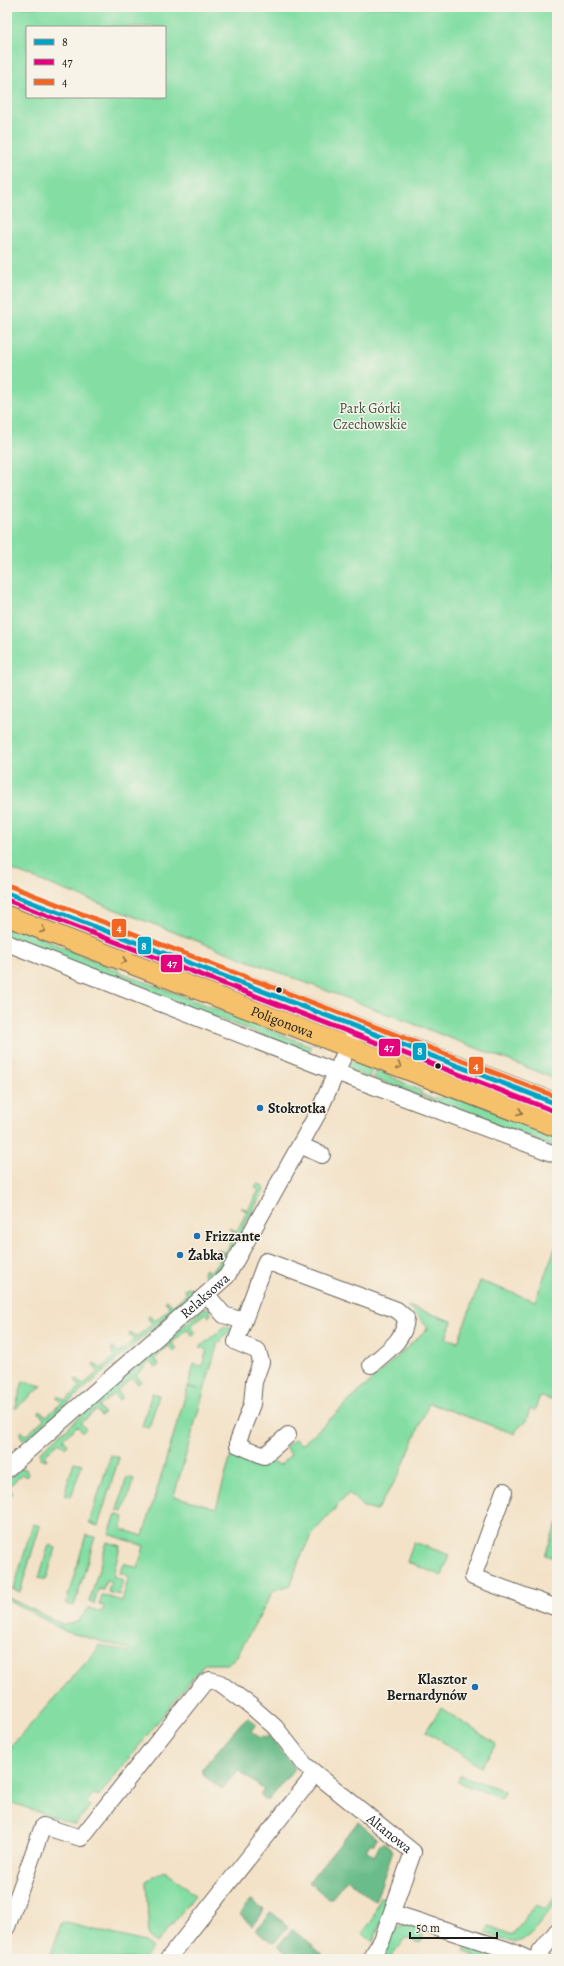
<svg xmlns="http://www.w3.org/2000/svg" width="564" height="1966" font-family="Alegreya,serif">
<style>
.green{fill:#84dea4;stroke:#507d60;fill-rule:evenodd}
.forest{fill:#6bbd8a;stroke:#446c53}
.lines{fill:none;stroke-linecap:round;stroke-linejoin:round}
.minor-casing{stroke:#676158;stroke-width:18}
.major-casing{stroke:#676158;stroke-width:22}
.minor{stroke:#fff;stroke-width:16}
.major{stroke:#f5c16b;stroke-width:20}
.bus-1-casing{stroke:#f7f3e8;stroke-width:8}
.bus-2-casing{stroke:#f7f3e8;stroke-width:8}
.bus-3-casing{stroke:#f7f3e8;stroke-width:8}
.bus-1{stroke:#01a2c5;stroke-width:5}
.bus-2{stroke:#e5007d;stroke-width:5}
.bus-3{stroke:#f26522;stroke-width:5}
.oneway{stroke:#886e44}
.bus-dot{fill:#1c1c1c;stroke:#f7f3e8;stroke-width:1.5}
.poi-dot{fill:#1f6fb2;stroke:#f7f3e8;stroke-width:1.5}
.labels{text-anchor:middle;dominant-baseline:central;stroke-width:3;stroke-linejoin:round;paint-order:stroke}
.park-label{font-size:14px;fill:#3b5645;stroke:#f7f3e8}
.street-label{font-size:14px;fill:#1c1c1c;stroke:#f7f3e8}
.poi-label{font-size:14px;font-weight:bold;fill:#1c1c1c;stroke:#f7f3e8;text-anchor:start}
.line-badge{stroke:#f7f3e8;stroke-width:1.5}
.badge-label{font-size:11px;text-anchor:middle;font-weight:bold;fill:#fff}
</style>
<rect width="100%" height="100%" fill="#f7f3e8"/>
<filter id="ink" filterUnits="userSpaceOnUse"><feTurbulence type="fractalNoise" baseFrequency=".025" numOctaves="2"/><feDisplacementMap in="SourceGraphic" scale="8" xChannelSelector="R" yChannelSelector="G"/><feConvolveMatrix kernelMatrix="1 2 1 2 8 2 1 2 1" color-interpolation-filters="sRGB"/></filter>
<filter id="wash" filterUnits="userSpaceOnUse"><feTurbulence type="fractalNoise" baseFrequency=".012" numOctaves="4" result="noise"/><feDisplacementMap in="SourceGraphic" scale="16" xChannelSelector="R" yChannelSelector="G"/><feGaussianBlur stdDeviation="0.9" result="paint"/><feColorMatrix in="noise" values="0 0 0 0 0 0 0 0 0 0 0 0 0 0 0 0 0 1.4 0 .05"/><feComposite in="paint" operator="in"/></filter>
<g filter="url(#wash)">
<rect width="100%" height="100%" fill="#f3e2c7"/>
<path class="green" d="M 7,7 L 557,7 L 557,1079 L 7,868 ZM 27,27 L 165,27 L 165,97 L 27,97 Z
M 7,923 L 125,974 L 311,1046 L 309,1053 L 7,938 Z
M 355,1060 L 373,1067 L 369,1078 L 346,1068 Z
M 377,1070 L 421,1091 L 421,1094 L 433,1099 L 435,1097 L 441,1099 L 442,1095 L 470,1101 L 557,1134 L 557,1148 L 373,1078 Z
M 258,1184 L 264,1186 L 264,1190 L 230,1253 L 214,1274 L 211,1277 L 205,1277 L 203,1273 L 205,1269 L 210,1272 L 224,1255 L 217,1249 L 225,1253 L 236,1233 L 228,1228 L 237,1231 L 247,1212 L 240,1207 L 248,1210 L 259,1190 L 255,1187 Z
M 557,1243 L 557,1402 L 540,1396 L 534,1411 L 530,1409 L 526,1421 L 517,1429 L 515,1434 L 429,1403 L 400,1473 L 376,1511 L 363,1507 L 349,1493 L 312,1534 L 299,1560 L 291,1585 L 274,1590 L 235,1659 L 228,1664 L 204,1664 L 98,1797 L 94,1794 L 87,1803 L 90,1806 L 75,1825 L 7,1801 L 7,1751 L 96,1651 L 99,1645 L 128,1652 L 129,1649 L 67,1632 L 7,1599 L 7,1597 L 62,1624 L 71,1624 L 79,1621 L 88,1608 L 102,1612 L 104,1606 L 99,1604 L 102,1595 L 122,1601 L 129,1576 L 120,1573 L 123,1563 L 138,1568 L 144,1546 L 109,1534 L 116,1514 L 124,1517 L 121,1529 L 143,1536 L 188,1387 L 198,1389 L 188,1386 L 194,1364 L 202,1366 L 207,1350 L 200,1347 L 225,1326 L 231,1329 L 230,1332 L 224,1335 L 221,1342 L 218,1342 L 174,1496 L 216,1508 L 233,1449 L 280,1465 L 291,1454 L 285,1447 L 295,1439 L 302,1445 L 428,1328 L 408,1306 L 452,1321 L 446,1338 L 458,1342 L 480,1281 L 535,1301 Z
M 188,1287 L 192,1289 L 191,1295 L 28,1438 L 25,1440 L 22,1438 L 20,1435 L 22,1431 L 26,1435 L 44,1419 L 39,1413 L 40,1411 L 47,1416 L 62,1403 L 57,1398 L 58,1395 L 65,1401 L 80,1387 L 75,1380 L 77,1379 L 83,1385 L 98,1372 L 93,1364 L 96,1364 L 101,1369 L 115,1356 L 111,1349 L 114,1348 L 119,1353 L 134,1340 L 129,1334 L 130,1332 L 137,1337 L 152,1324 L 147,1317 L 149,1316 L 155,1321 L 170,1308 L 165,1301 L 168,1301 L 173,1306 L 187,1293 L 184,1289 Z
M 204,1308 L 208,1308 L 211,1314 L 209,1317 L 205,1313 L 190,1327 L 196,1333 L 193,1336 L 187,1329 L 172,1343 L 177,1349 L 174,1352 L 169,1346 L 154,1359 L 159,1365 L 156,1368 L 150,1362 L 136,1375 L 141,1381 L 138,1384 L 132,1378 L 117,1391 L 123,1397 L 119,1400 L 114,1394 L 99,1407 L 104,1413 L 101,1416 L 96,1410 L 81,1423 L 86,1429 L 83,1432 L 77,1426 L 63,1439 L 68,1445 L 65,1448 L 59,1442 L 44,1455 L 47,1459 L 46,1460 L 40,1458 L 40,1452 Z
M 23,1381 L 42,1386 L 15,1409 Z
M 152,1393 L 159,1395 L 149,1428 L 142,1426 Z
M 111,1455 L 119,1458 L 98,1526 L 89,1523 Z
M 74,1462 L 82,1464 L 71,1497 L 64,1495 Z
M 20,1469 L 26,1469 L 28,1475 L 26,1477 L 23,1474 L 8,1487 L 13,1493 L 10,1496 L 7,1492 L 7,1481 Z
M 127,1477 L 134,1479 L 123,1512 L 117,1510 Z
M 557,1523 L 557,1559 L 545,1555 Z
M 33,1524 L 40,1526 L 20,1592 L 12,1589 L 14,1588 Z
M 86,1535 L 95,1537 L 74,1606 L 66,1603 Z
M 107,1542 L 120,1546 L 113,1576 L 123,1580 L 119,1595 L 108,1592 L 111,1582 L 106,1580 L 103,1590 L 98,1589 L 94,1604 L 89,1602 Z
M 414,1542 L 449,1555 L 442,1576 L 407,1562 Z
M 49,1545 L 56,1548 L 46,1580 L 39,1578 Z
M 441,1708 L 496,1744 L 481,1767 L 426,1731 Z
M 460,1775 L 505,1791 L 502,1799 L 458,1782 Z
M 165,1871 L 195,1895 L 157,1943 L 149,1937 L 146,1881 Z
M 557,1895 L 557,1901 C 547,1912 532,1939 517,1942 C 508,1943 495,1936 486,1933 L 489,1926 L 512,1935 L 535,1905 L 545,1909 Z
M 380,1897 L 389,1900 L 373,1942 L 362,1933 L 372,1921 Z
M 62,1922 L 145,1942 L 152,1948 L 144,1959 L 49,1959 Z
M 407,1924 C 416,1927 425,1930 422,1941 L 420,1943 L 405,1938 L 389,1959 L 377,1959 C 385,1944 389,1927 407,1924 Z
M 474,1945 L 498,1954 L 497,1959 L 475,1959 L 474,1956 L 464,1951 L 465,1949 Z"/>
<path class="forest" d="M 248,1717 L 256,1724 L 251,1731 L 260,1738 L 262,1736 L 266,1739 L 268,1735 L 293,1765 L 293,1770 L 269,1800 L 266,1800 L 260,1795 L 264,1790 L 238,1770 L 222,1789 L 203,1775 L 202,1769 L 241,1723 Z
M 358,1822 L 377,1838 L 373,1845 L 371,1843 L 366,1850 L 374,1856 L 378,1849 L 377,1848 L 383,1842 L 391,1849 L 392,1853 L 375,1902 L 347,1879 L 332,1898 L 328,1898 L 309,1882 Z
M 252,1900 L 264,1910 L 252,1926 L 240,1915 L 249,1901 Z
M 271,1912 L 288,1926 L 274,1943 L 256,1930 Z
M 292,1929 L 322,1954 L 322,1959 L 294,1959 L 278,1946 Z"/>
</g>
<g filter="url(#ink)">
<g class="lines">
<g class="minor-casing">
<g id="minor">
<path d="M 7,943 L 328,1069 L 557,1155"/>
<path d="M 300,1145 L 322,1155"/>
<path d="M 207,1295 L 224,1315 L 243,1321"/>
<path d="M 288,1435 L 264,1456 L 238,1445 L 238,1441 L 252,1404 L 254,1382 L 261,1362 L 258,1351 L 236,1342 L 266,1261 L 397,1310 L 406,1318 C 405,1340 387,1351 371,1365"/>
<path id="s1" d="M 7,1469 L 227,1276 L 319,1111 L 352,1037"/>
<path d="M 504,1491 L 473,1577 L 557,1608"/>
<path d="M 393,1913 L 508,1950 L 528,1959"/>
<path id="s2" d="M 7,1927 L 43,1826 L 81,1838 L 204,1683 L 210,1680 L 220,1683 L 251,1706 L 275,1727 L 305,1765 L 413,1852 L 382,1940 L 370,1959"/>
<path d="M 168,1959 L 315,1774"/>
<path d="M 535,1959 L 557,1931"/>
</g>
</g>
<g class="major-casing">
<g id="major">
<path d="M 7,893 L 557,1104"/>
<path id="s3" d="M 7,916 L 557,1127"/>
</g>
</g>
<use href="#minor" class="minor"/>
<use href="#major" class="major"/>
<g class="bus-1-casing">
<path id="bus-1" d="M 7,893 L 557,1104"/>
</g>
<g class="bus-2-casing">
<path id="bus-2" d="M 7,900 L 554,1111"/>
</g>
<g class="bus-3-casing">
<path id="bus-3" d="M 10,886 L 557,1097"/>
</g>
<use href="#bus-1" class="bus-1"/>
<use href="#bus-2" class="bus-2"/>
<use href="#bus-3" class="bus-3"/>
</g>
<defs><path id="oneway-chevron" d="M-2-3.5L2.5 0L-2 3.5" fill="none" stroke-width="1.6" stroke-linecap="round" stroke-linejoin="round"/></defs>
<g class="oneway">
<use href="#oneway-chevron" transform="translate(43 930) rotate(21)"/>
<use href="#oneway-chevron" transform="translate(124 961) rotate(21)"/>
<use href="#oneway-chevron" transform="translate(399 1066) rotate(21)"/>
<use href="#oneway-chevron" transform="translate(520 1112) rotate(21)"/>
</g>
</g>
<g class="bus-dot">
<circle cx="279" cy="990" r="3.5"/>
<circle cx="438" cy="1066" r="3.5"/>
</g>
<g class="poi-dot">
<circle cx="260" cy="1108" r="4"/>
<circle cx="197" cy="1236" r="4"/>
<circle cx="180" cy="1255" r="4"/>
<circle cx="475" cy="1687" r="4"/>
</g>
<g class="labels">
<g class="park-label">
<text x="370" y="408">Park Górki<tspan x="370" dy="16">Czechowskie</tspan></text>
</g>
<g class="street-label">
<text stroke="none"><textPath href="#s3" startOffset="295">Poligonowa</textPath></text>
<text stroke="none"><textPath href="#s1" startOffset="263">Relaksowa</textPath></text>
<text stroke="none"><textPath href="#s2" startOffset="590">Altanowa</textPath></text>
</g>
<g class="poi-label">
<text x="268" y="1108">Stokrotka</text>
<text x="205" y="1236">Frizzante</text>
<text x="188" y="1255">Żabka</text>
<text x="467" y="1679" text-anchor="end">Klasztor<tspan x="467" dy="16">Bernardynów</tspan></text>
</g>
</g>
<g class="line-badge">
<rect x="111" y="918" width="16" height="20" rx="4" fill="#f26522"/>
<rect x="137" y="936" width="15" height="19" rx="4" fill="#01a2c5"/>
<rect x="160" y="954" width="23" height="19" rx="4" fill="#e5007d"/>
<rect x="378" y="1038" width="23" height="19" rx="4" fill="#e5007d"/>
<rect x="412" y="1042" width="15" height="19" rx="4" fill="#01a2c5"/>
<rect x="468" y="1056" width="16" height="19" rx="4" fill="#f26522"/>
</g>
<g class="badge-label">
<text x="119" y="932">4</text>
<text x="144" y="950">8</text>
<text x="172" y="967">47</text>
<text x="389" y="1051">47</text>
<text x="420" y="1055">8</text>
<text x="476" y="1070">4</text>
</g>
<rect width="564" height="1966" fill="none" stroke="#f7f3e8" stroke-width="24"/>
<rect x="26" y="26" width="140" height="72" fill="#f7f3e8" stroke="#9f9d96"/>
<rect x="34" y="39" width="20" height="6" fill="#01a2c5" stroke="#9f9d96"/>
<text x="62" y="46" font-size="12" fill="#1c1c1c">8</text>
<rect x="34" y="59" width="20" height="6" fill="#e5007d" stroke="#9f9d96"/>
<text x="62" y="66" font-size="12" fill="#1c1c1c">47</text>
<rect x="34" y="79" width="20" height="6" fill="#f26522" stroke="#9f9d96"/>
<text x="62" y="86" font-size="12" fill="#1c1c1c">4</text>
<path d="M410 1932v6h87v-6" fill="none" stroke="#1c1c1c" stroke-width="2"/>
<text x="416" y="1932" font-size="12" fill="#1c1c1c" stroke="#f7f3e8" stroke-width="3" paint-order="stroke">50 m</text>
</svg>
